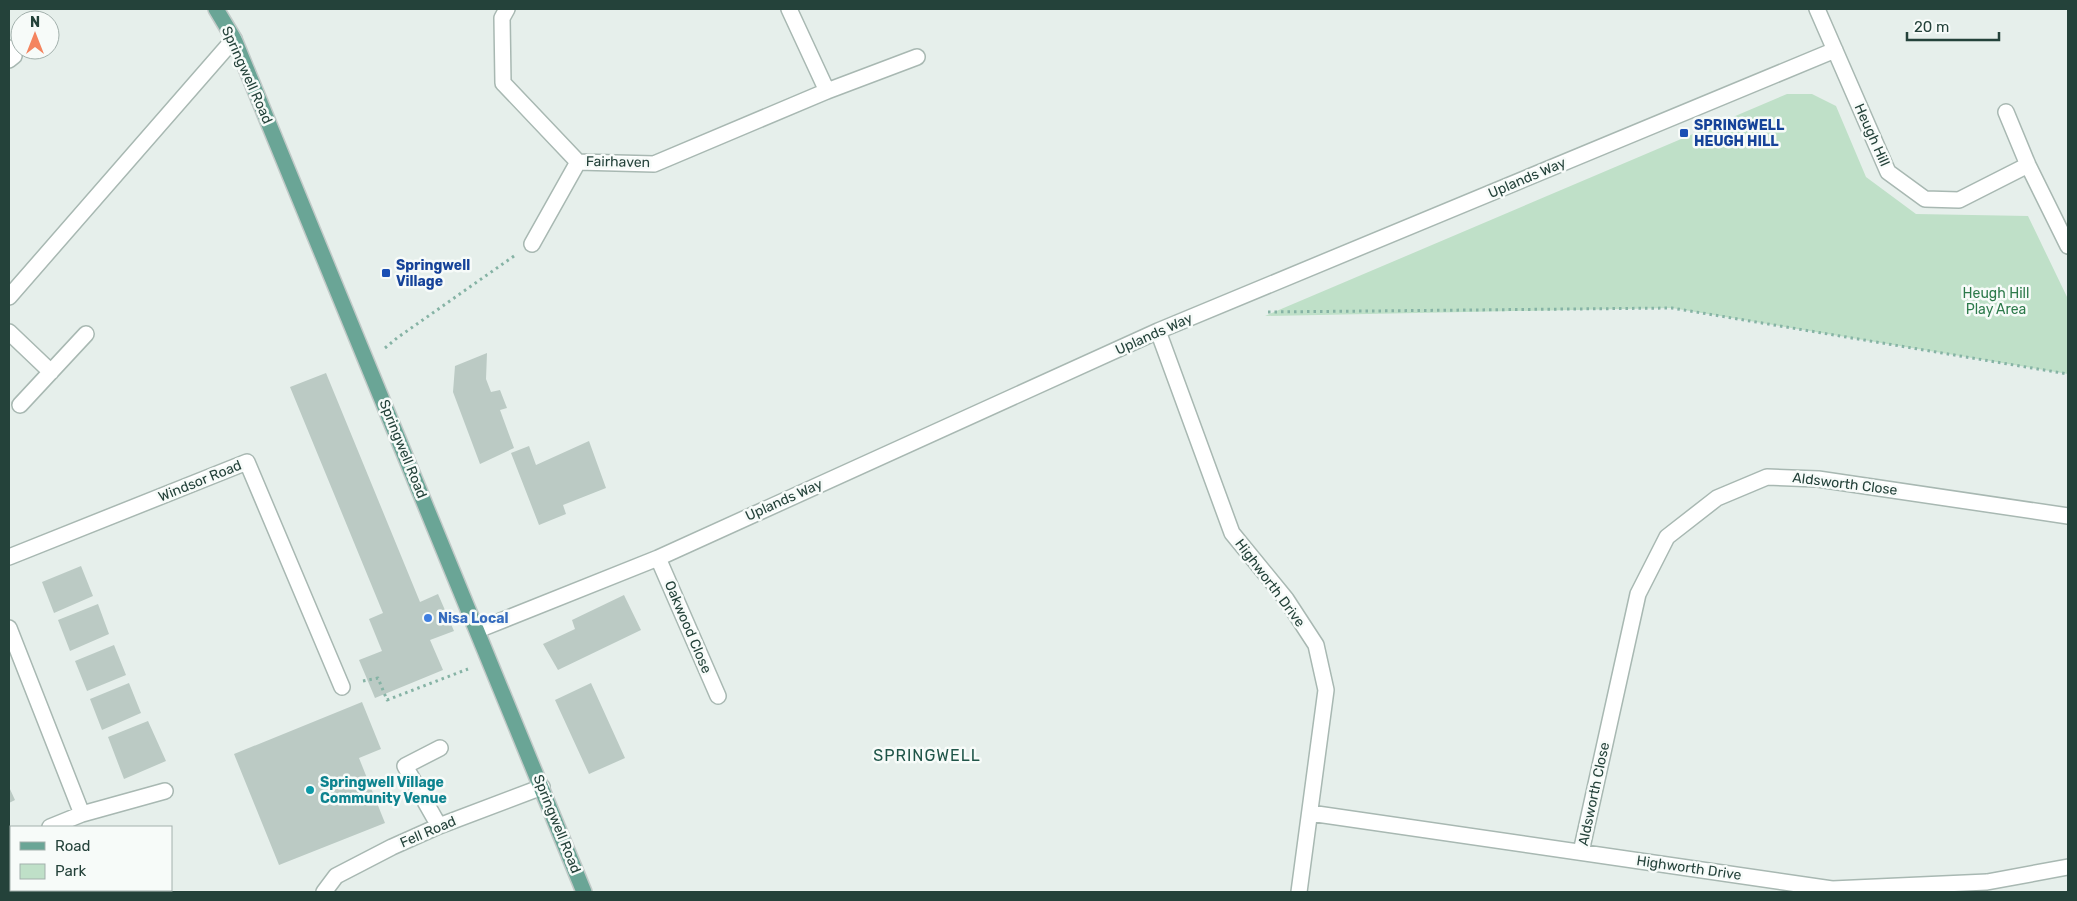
<svg xmlns="http://www.w3.org/2000/svg" width="2077" height="901" font-family="Rubik,sans-serif">
<style>
.green{fill:#bfe0c8}
.building{fill:#bbcac4}
.lines{fill:none;stroke-linecap:round;stroke-linejoin:round}
.minor-casing{stroke:#a8b8b2;stroke-width:18}
.major-casing{stroke:#c2cac8;stroke-width:18}
.path{stroke:#86b3a5;stroke-width:3;stroke-dasharray:2.5 4;stroke-linecap:butt}
.minor{stroke:#fff;stroke-width:15}
.major{stroke:#6aa596;stroke-width:15}
.transit-dot{fill:#1a4fb4;stroke:#f7fbf9;stroke-width:2}
.shop-dot{fill:#3f7fe0;stroke:#f7fbf9;stroke-width:2}
.culture-dot{fill:#0f9aa8;stroke:#f7fbf9;stroke-width:2}
.labels{text-anchor:middle;dominant-baseline:central;stroke-width:5;stroke-linejoin:round;paint-order:stroke}
.street-label{font-size:14px;fill:#24423a;stroke:#f7fbf9}
.transit-label{font-size:14px;font-weight:bold;fill:#164399;stroke:#f7fbf9;text-anchor:start}
.park-label{font-size:14px;fill:#2d7a4b;stroke:#f7fbf9}
.shop-label{font-size:14px;font-weight:bold;fill:#366cbe;stroke:#f7fbf9;text-anchor:start}
.culture-label{font-size:14px;font-weight:bold;fill:#0d838f;stroke:#f7fbf9;text-anchor:start}
.quarter-label{font-size:16px;letter-spacing:1px;fill:#1f5548;stroke:#f7fbf9}
</style>
<rect width="100%" height="100%" fill="#e6efeb"/>
<path class="green" d="M 1787,94 L 1812,94 L 1836,106 L 1866,177 L 1916,214 L 2028,216 L 2068,299 L 2068,374 L 1672,308 L 1265,316 Z"/>
<path class="building" d="M 487,353 L 486,379 L 491,392 L 500,390 L 507,408 L 500,410 L 514,448 L 480,464 L 453,392 L 455,366 Z
M 326,373 L 420,602 L 438,594 L 454,631 L 430,640 L 443,670 L 375,698 L 359,660 L 382,651 L 369,619 L 383,613 L 290,387 Z
M 589,441 L 606,488 L 563,505 L 566,514 L 539,525 L 511,453 L 529,446 L 536,465 Z
M 81,566 L 93,596 L 54,613 L 42,582 Z
M 624,595 L 641,630 L 558,670 L 543,644 L 575,629 L 572,620 Z
M 98,604 L 109,634 L 70,651 L 58,620 Z
M 114,645 L 126,675 L 87,691 L 75,661 Z
M 129,683 L 141,713 L 102,730 L 90,699 Z
M 591,683 L 625,758 L 589,774 L 555,700 Z
M 362,702 L 381,749 L 359,758 L 385,823 L 279,865 L 234,754 Z
M 148,721 L 166,761 L 124,779 L 108,737 Z
M 9,787 L 15,800 L 9,803 Z"/>
<g class="lines">
<g class="minor-casing">
<path id="minor" d="M 507,9 L 502,18 L 503,83 L 578,162 L 654,164 L 827,91 L 917,57
M 789,9 L 827,91
M 1817,9 L 1888,172 L 1925,199 L 1959,200 L 2028,165
M 9,48 L 14,56 L 9,60
M 2006,112 L 2028,165 L 2068,246
M 532,244 L 578,162
M 9,297 L 234,39
M 1158,331 L 1232,533 L 1286,599 L 1316,645 L 1326,690 L 1299,892
M 9,332 L 51,372
M 20,405 L 86,334
M 9,557 L 247,462 L 342,687
M 658,558 L 718,696
M 9,628 L 82,814 L 165,791
M 478,630 L 658,558 L 1158,331 L 1835,50
M 1310,813 L 1832,889 L 1987,882 L 2068,867
M 439,826 L 405,766 L 440,748
M 50,827 L 82,814
M 9,844 L 11,843
M 1581,852 L 1638,594 L 1667,537 L 1717,498 L 1767,477 L 1818,479 L 2068,516
M 324,892 L 336,876 L 392,847 L 439,826 L 542,787"/>
</g>
<g class="major-casing">
<path id="major" d="M 216,9 L 234,39 L 584,892"/>
</g>
<path class="path" d="M 1268,312 L 1672,308 L 2068,374
M 385,348 L 397,338 L 514,256
M 363,681 L 378,678 L 387,700 L 468,669"/>
<use href="#minor" class="minor"/>
<use href="#major" class="major"/>
</g>
<g class="transit-dot">
<rect x="1679" y="128" width="10" height="10" rx="2.5"/>
<rect x="381" y="268" width="10" height="10" rx="2.5"/>
</g>
<circle class="shop-dot" cx="428" cy="618" r="5"/>
<circle class="culture-dot" cx="310" cy="790" r="5"/>
<g class="labels">
<g class="street-label">
<text transform="translate(247 75) rotate(66)">Springwell Road</text>
<text transform="translate(1872 135) rotate(66)">Heugh Hill</text>
<text transform="translate(618 162) rotate(1)">Fairhaven</text>
<text transform="translate(1527 178) rotate(-23)">Uplands Way</text>
<text transform="translate(1154 334) rotate(-24)">Uplands Way</text>
<text transform="translate(403 449) rotate(68)">Springwell Road</text>
<text transform="translate(200 481) rotate(-22)">Windsor Road</text>
<text transform="translate(1845 484) rotate(7)">Aldsworth Close</text>
<text transform="translate(784 500) rotate(-24)">Uplands Way</text>
<text transform="translate(1270 583) rotate(53)">Highworth Drive</text>
<text transform="translate(688 627) rotate(67)">Oakwood Close</text>
<text transform="translate(1594 794) rotate(-78)">Aldsworth Close</text>
<text transform="translate(557 824) rotate(68)">Springwell Road</text>
<text transform="translate(428 832) rotate(-23)">Fell Road</text>
<text transform="translate(1689 868) rotate(8)">Highworth Drive</text>
</g>
<g class="transit-label">
<text x="1694" y="125">SPRINGWELL<tspan x="1694" dy="16">HEUGH HILL</tspan></text>
<text x="396" y="265">Springwell<tspan x="396" dy="16">Village</tspan></text>
</g>
<g class="park-label">
<text x="1996" y="293">Heugh Hill<tspan x="1996" dy="16">Play Area</tspan></text>
</g>
<g class="shop-label">
<text x="438" y="618">Nisa Local</text>
</g>
<g class="culture-label">
<text x="320" y="782">Springwell Village<tspan x="320" dy="16">Community Venue</tspan></text>
</g>
<g class="quarter-label">
<text x="927" y="755">SPRINGWELL</text>
</g>
</g>
<rect width="2077" height="901" fill="none" stroke="#24423a" stroke-width="20"/>
<rect x="10" y="826" width="162" height="65" fill="#f7fbf9" stroke="#a3b1ad"/>
<rect x="20" y="842" width="25" height="8" fill="#6aa596" stroke="#a3b1ad"/>
<text x="55" y="851" font-size="15" fill="#24423a">Road</text>
<rect x="20" y="864" width="25" height="15" fill="#bfe0c8" stroke="#a3b1ad"/>
<text x="55" y="876" font-size="15" fill="#24423a">Park</text>
<g transform="translate(35 35)"><circle r="24" fill="#f7fbf9" stroke="#a3b1ad"/>
<path d="M0-4L9 19L0 12L-9 19Z" fill="#f4845f"/>
<text y="-8" font-size="14" font-weight="bold" text-anchor="middle" fill="#24423a">N</text>
</g>
<path d="M1907 32v8h92v-8" fill="none" stroke="#24423a" stroke-width="2.5"/>
<text x="1914" y="32" font-size="15" fill="#24423a" stroke="#f7fbf9" stroke-width="4" paint-order="stroke">20 m</text>
</svg>
